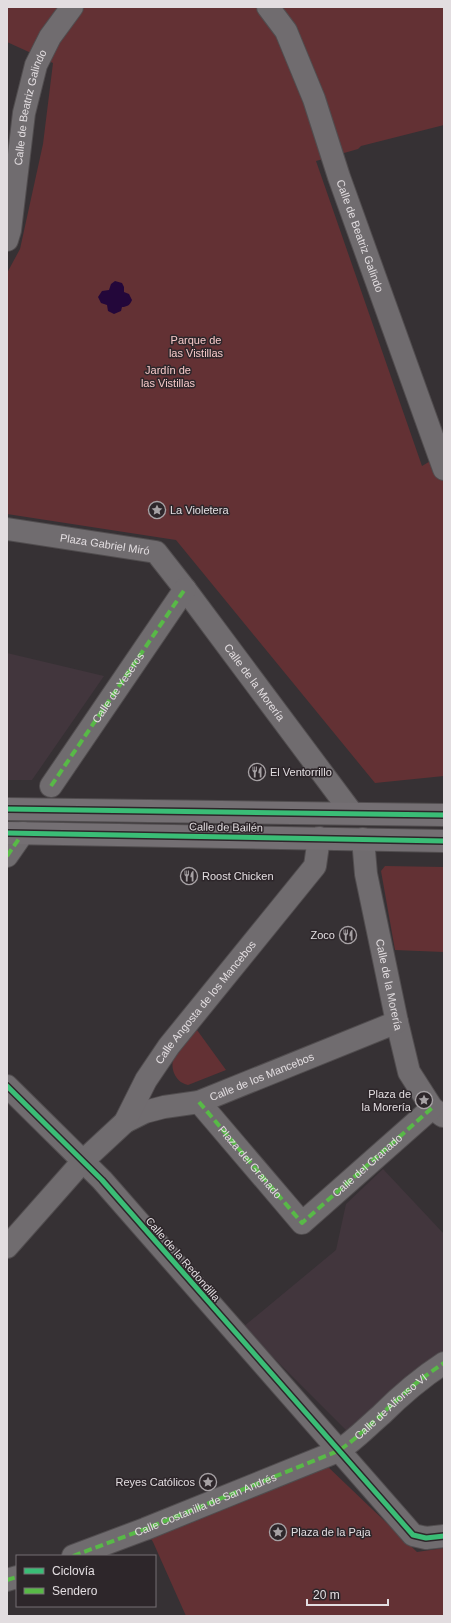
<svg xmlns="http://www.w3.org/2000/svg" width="451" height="1623" font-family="Arial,sans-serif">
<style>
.built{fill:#42363d}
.green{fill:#633134}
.water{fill:#23073a}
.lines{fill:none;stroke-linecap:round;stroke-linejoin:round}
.street-casing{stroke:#514d4f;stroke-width:24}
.secondary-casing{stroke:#514d4f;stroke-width:24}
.street{stroke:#706c6f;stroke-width:22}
.secondary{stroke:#746f73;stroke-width:22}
.quiet{stroke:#58b947;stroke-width:4;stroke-dasharray:8 4;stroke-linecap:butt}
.cycleway-casing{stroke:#2d262a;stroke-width:8}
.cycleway{stroke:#3abd76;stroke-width:5}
.labels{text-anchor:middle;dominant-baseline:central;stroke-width:3;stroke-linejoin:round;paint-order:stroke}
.street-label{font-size:11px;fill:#e2dde0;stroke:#2d262a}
.park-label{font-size:11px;fill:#f6c9c9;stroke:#2d262a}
.poi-label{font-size:11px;fill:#e2dde0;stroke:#2d262a;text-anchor:start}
</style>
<rect width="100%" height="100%" fill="#363134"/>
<path class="built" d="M 7,653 L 104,676 L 32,780 L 7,780 Z
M 383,1169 L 444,1234 L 444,1354 L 348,1432 L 243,1327 L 336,1250 L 346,1204 Z"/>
<path class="green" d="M 7,7 L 444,7 L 444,125 L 361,146 L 358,149 L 316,161 L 422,466 L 444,453 L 444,776 L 375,783 L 176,540 L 7,514 L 7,273 L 20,249 L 43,144 L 53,63 L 7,42 Z
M 385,866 L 444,867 L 444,952 L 395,950 L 381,871 Z
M 197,1030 L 226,1070 L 188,1085 C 181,1083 177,1080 174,1073 C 167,1055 186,1042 197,1030 Z
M 326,1465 L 417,1552 L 444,1548 L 444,1616 L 186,1616 L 153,1542 L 145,1529 Z"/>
<path class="water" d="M 115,281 L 122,283 L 124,287 L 124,292 L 129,294 L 132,300 C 130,305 127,307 122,307 L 121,311 L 114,314 L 108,311 L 107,305 L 101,303 L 98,297 L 102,291 L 109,290 L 111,284 Z"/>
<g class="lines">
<g class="street-casing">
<g id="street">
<path id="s1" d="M 268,7 L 286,31 L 314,99 L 339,177 L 444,469"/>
<path id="s2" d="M 7,240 L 10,230 L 24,113 L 36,65 L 50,37 L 72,7"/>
<path id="s3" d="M 7,529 L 156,552 L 185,589 L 352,813"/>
<path id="s4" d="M 51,786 L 185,589"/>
<path id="s5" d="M 363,839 L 366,874 L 397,1022 L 409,1072 L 432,1108 L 443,1116"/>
<path d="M 7,856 L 23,833"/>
<path d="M 7,1086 L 102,1180 L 413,1535 L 426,1538 L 444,1536"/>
<path d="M 199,1102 L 302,1223 L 432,1108"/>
<path id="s6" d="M 125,1122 L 145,1112 L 164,1107 L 199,1102 L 397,1022"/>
<path id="s7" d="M 7,1247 L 83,1161 L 125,1122 L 146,1080 L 169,1046 L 315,866 L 319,838"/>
<path id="s8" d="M 73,1556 L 145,1529 L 338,1451 C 354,1441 367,1427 381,1415 C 400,1396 421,1378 444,1363"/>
<path d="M 7,1580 L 17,1577"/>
</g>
</g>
<g class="secondary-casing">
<path id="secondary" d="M 7,809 L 444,815
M 7,833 L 444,841"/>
</g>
<use href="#street" class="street"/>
<use href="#secondary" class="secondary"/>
<g class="quiet">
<path d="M 51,786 L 185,589"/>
<path d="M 7,856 L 23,833"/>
<path id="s9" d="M 199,1102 L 302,1223 L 432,1108"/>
<path d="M 73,1556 L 145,1529 L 338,1451 C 354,1441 367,1427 381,1415 C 400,1396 421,1378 444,1363"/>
<path d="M 7,1580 L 17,1577"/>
</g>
<g class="cycleway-casing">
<path id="cycleway" d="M 7,809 L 444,815
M 7,833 L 444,841
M 7,1086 L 102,1180 L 413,1535 L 426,1538 L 444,1536"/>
</g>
<use href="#cycleway" class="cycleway"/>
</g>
<defs>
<g id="sight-ring" transform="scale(0.9)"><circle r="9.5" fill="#2d262a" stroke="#a6a1a4" stroke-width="1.5"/><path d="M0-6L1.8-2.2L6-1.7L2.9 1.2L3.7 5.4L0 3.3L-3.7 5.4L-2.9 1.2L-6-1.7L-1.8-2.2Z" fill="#a6a1a4"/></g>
<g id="restaurant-ring" transform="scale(0.9)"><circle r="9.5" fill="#2d262a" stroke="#a6a1a4" stroke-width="1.5"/><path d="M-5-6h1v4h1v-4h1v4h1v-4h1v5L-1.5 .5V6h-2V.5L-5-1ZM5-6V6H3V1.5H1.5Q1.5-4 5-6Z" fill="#a6a1a4"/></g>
</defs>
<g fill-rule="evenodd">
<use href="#sight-ring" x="157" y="510"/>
<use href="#restaurant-ring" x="257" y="772"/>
<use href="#restaurant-ring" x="189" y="876"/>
<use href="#restaurant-ring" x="348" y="935"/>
<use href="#sight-ring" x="424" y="1100"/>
<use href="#sight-ring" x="208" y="1482"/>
<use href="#sight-ring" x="278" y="1532"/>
</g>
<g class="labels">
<g class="street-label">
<text stroke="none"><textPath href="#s2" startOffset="135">Calle de Beatriz Galindo</textPath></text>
<text stroke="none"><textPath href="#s1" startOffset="248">Calle de Beatriz Galindo</textPath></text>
<text stroke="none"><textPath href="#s3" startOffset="99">Plaza Gabriel Miró</textPath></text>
<text stroke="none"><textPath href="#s3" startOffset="314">Calle de la Morería</textPath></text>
<text stroke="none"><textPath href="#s4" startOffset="119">Calle de Yeseros</textPath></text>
<text transform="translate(226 827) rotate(1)">Calle de Bailén</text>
<text stroke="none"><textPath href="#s5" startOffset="148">Calle de la Morería</textPath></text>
<text stroke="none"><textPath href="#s7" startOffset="317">Calle Angosta de los Mancebos</textPath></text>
<text stroke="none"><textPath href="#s6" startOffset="145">Calle de los Mancebos</textPath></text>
<text stroke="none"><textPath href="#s9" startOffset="79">Plaza del Granado</textPath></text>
<text stroke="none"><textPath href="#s9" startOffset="246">Calle del Granado</textPath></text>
<text transform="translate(183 1259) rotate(49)">Calle de la Redondilla</text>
<text stroke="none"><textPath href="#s8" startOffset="354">Calle de Alfonso VI</textPath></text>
<text stroke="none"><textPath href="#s8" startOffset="142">Calle Costanilla de San Andrés</textPath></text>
</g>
<g class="park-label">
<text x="196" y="340">Parque de<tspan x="196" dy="13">las Vistillas</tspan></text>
<text x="168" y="370">Jardín de<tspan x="168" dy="13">las Vistillas</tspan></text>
</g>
<g class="poi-label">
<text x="170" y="510">La Violetera</text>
<text x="270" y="772">El Ventorrillo</text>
<text x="202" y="876">Roost Chicken</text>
<text x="335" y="935" text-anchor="end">Zoco</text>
<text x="411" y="1094" text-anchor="end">Plaza de<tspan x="411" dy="13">la Morería</tspan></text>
<text x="195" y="1482" text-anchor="end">Reyes Católicos</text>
<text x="291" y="1532">Plaza de la Paja</text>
</g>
</g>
<rect width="451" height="1623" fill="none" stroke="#e2dde0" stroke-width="16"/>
<rect x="16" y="1555" width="140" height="52" fill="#2d262a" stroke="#756f73"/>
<rect x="24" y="1568" width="20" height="6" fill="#3abd76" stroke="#756f73"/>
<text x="52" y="1575" font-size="12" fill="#e2dde0">Ciclovía</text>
<rect x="24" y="1588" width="20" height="6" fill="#58b947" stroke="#756f73"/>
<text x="52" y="1595" font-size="12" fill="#e2dde0">Sendero</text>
<path d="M307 1599v6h81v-6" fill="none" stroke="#e2dde0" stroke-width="2"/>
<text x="313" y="1599" font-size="12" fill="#e2dde0" stroke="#2d262a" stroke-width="3" paint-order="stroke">20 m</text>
</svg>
